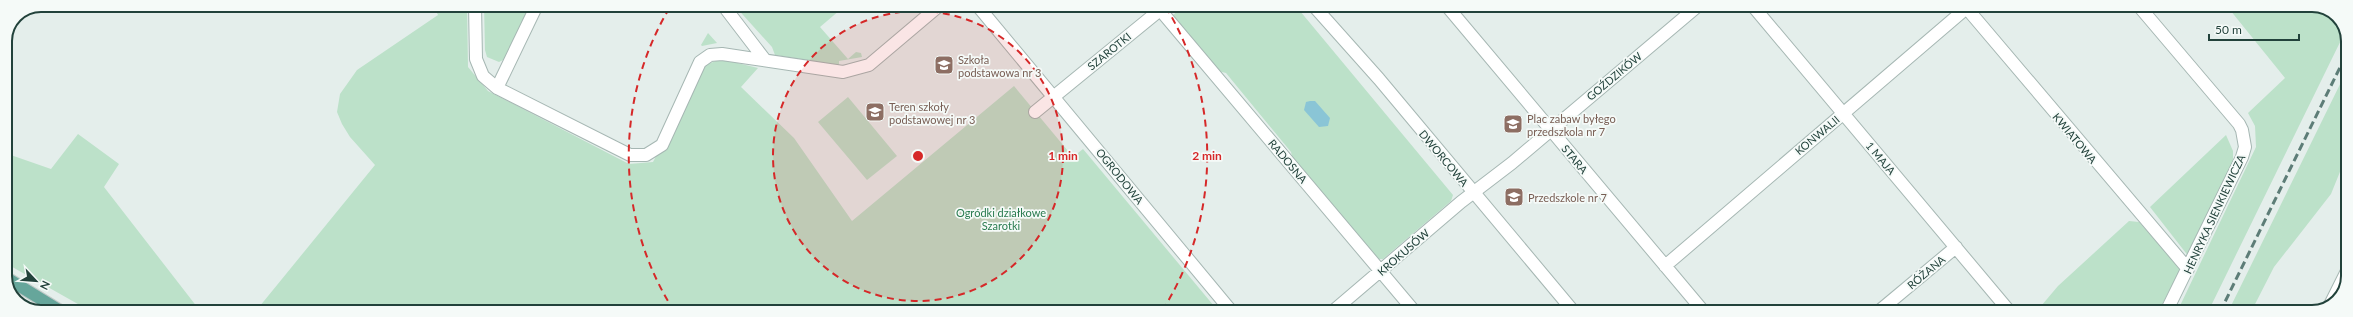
<svg xmlns="http://www.w3.org/2000/svg" width="2353" height="317" font-family="Lato,sans-serif">
<style>
.green{fill:#bce1c9}
.water{fill:#8ac5d6}
.lines{fill:none;stroke-linecap:round;stroke-linejoin:round}
.minor-casing{stroke:#a6b7b3;stroke-width:14}
.tertiary-casing{stroke:#a6b7b3;stroke-width:14}
.primary-casing{stroke:#c1cac8;stroke-width:14}
.minor{stroke:#fff;stroke-width:12}
.tertiary{stroke:#fff;stroke-width:12}
.primary{stroke:#66a69b;stroke-width:12}
.rail{stroke:#5d7d77;stroke-width:3;stroke-dasharray:8 4;stroke-linecap:butt}
.ring{fill:none;stroke:#d62828;stroke-width:2;stroke-dasharray:7 5}
.labels{text-anchor:middle;dominant-baseline:central;stroke-width:3.5;stroke-linejoin:round;paint-order:stroke}
.street-label{font-size:11px;fill:#22423b;stroke:#f5faf8}
.education-label{font-size:11px;fill:#785e54;stroke:#f5faf8;text-anchor:start}
.park-label{font-size:11px;fill:#297b4f;stroke:#f5faf8}
.rim{fill:none;stroke:#22423b;stroke-width:2}
.centre{fill:#d62828;stroke:#f5faf8;stroke-width:2}
.ring-label{font-size:12px;text-anchor:middle;font-weight:bold;fill:#d62828;stroke:#f5faf8;stroke-width:3.5;stroke-linejoin:round;paint-order:stroke}
</style>
<rect width="100%" height="100%" fill="#e4eeeb"/>
<path class="green" d="M 433,5 L 467,5 L 468,67 L 488,91 L 629,164 L 653,162 L 705,62 L 708,64 L 721,59 L 758,68 L 741,87 L 794,138 L 852,221 L 1014,86 L 1073,157 L 1083,149 L 1219,312 L 255,312 L 375,165 L 350,137 L 342,124 L 337,112 L 340,94 L 357,70 L 438,15 Z
M 484,5 L 531,5 L 507,58 L 499,62 L 487,57 L 485,50 Z
M 734,5 L 829,5 L 840,10 L 820,27 L 848,59 L 856,52 L 861,53 L 862,57 L 839,61 L 839,65 L 775,55 L 772,47 Z
M 1185,5 L 1295,5 L 1453,195 L 1451,201 L 1383,259 L 1378,259 L 1293,160 L 1291,152 L 1226,73 L 1218,71 L 1173,15 Z
M 2226,5 L 2316,5 L 2337,15 L 2345,32 L 2208,312 L 2177,312 L 2256,147 L 2255,126 L 2248,113 L 2285,78 Z
M 708,33 L 717,43 L 702,46 L 701,45 Z
M 2348,68 L 2348,152 L 2331,194 L 2274,267 L 2251,312 L 2228,312 Z
M 848,97 L 897,156 L 867,180 L 818,122 Z
M 78,134 L 119,164 L 104,187 L 201,312 L 92,312 L 7,264 L 5,223 L 9,210 L 5,200 L 5,153 L 51,169 Z
M 2226,135 L 2233,151 L 2233,162 L 2189,257 L 2150,207 Z
M 2129,221 L 2139,222 L 2181,269 L 2158,312 L 2036,312 L 2058,286 Z"/>
<path class="water" d="M 1310,101 L 1315,101 L 1330,118 L 1328,126 L 1319,127 L 1304,110 L 1306,102 Z"/>
<g class="lines">
<g class="minor-casing">
<path id="minor" d="M 475,5 L 476,59 L 483,76 L 497,88 L 630,155 L 646,155 L 662,145 L 700,62 L 710,55 L 722,54 L 843,72 L 869,65 L 940,5
M 723,5 L 765,60
M 977,5 L 1232,312
M 1156,5 L 1415,312
M 1446,5 L 1704,312
M 1752,5 L 2010,312
M 1964,5 L 2188,269
M 2138,5 L 2239,124 L 2242,130 L 2245,147 L 2242,157 L 2166,312
M 497,88 L 537,5
M 1035,112 L 1166,5
M 1665,266 L 1970,5
M 2330,305 L 2348,269
M 1332,312 L 1461,202 L 1512,163 L 1699,5
M 1878,312 L 1956,247"/>
</g>
<g class="tertiary-casing">
<path id="tertiary" d="M 1313,5 L 1379,79 L 1574,312"/>
</g>
<g class="primary-casing">
<path id="primary" d="M 5,277 L 62,312"/>
</g>
<use href="#minor" class="minor"/>
<use href="#tertiary" class="tertiary"/>
<use href="#primary" class="primary"/>
<path class="rail" d="M 2220,312 L 2348,51"/>
</g>
<circle cx="918" cy="156" r="145" fill="#d62828" fill-opacity=".12"/>
<g class="ring">
<circle cx="918" cy="156" r="145"/>
<path d="M674 311A289 289 0 0 1 670 7M1166 7A289 289 0 0 1 1162 311"/>
</g>
<defs>
<g id="school-square" transform="scale(1)"><rect x="-9" y="-9" width="18" height="18" rx="4" fill="#8d6e63" stroke="#f5faf8"/><path d="M0-5L7-2L0 1L-7-2ZM-4 1L0 2.5L4 1V4Q0 6-4 4Z" fill="#fff"/></g>
</defs>
<g fill-rule="evenodd">
<use href="#school-square" x="944" y="65"/>
<use href="#school-square" x="875" y="112"/>
<use href="#school-square" x="1513" y="124"/>
<use href="#school-square" x="1514" y="197"/>
</g>
<g class="labels">
<g class="street-label">
<text transform="translate(1109 51) rotate(-39)">SZAROTKI</text>
<text transform="translate(1614 76) rotate(-40)">GOŹDZIKÓW</text>
<text transform="translate(1817 135) rotate(-40)">KONWALII</text>
<text transform="translate(2075 138) rotate(50)">KWIATOWA</text>
<text transform="translate(1444 158) rotate(50)">DWORCOWA</text>
<text transform="translate(1881 158) rotate(50)">1 MAJA</text>
<text transform="translate(1575 159) rotate(50)">STARA</text>
<text transform="translate(1288 161) rotate(50)">RADOSNA</text>
<text transform="translate(1120 176) rotate(51)">OGRODOWA</text>
<text transform="translate(2214 214) rotate(-65)">HENRYKA SIENKIEWICZA</text>
<text transform="translate(1403 252) rotate(-41)">KROKUSÓW</text>
<text transform="translate(1926 272) rotate(-40)">RÓŻANA</text>
</g>
<g class="education-label">
<text x="958" y="59">Szkoła<tspan x="958" dy="13">podstawowa nr 3</tspan></text>
<text x="889" y="106">Teren szkoły<tspan x="889" dy="13">podstawowej nr 3</tspan></text>
<text x="1527" y="118">Plac zabaw byłego<tspan x="1527" dy="13">przedszkola nr 7</tspan></text>
<text x="1528" y="197">Przedszkole nr 7</text>
</g>
<g class="park-label">
<text x="1001" y="212">Ogródki działkowe<tspan x="1001" dy="13">Szarotki</tspan></text>
</g>
</g>
<path d="M0 0H2353V317H0ZM41 12H2312A29 29 0 0 1 2341 41V276A29 29 0 0 1 2312 305H41A29 29 0 0 1 12 276V41A29 29 0 0 1 41 12Z" fill="#f5faf8" fill-rule="evenodd"/>
<path class="rim" d="M41 12H2312A29 29 0 0 1 2341 41V276A29 29 0 0 1 2312 305H41A29 29 0 0 1 12 276V41A29 29 0 0 1 41 12Z"/>
<circle cx="918" cy="156" r="6" class="centre"/>
<g class="ring-label">
<text x="1063" y="160">1 min</text>
<text x="1207" y="160">2 min</text>
</g>
<g transform="translate(36 281) rotate(116)" stroke="#f5faf8" stroke-width="3" paint-order="stroke">
<path d="M0-3L7 15L0 10L-7 15Z" fill="#22423b"/>
<text y="-6" font-size="11" font-weight="bold" text-anchor="middle" fill="#22423b">N</text>
</g>
<path d="M2209 34v6h90v-6" fill="none" stroke="#22423b" stroke-width="2"/>
<text x="2215" y="34" font-size="12" fill="#22423b" stroke="#f5faf8" stroke-width="3" paint-order="stroke">50 m</text>
</svg>
